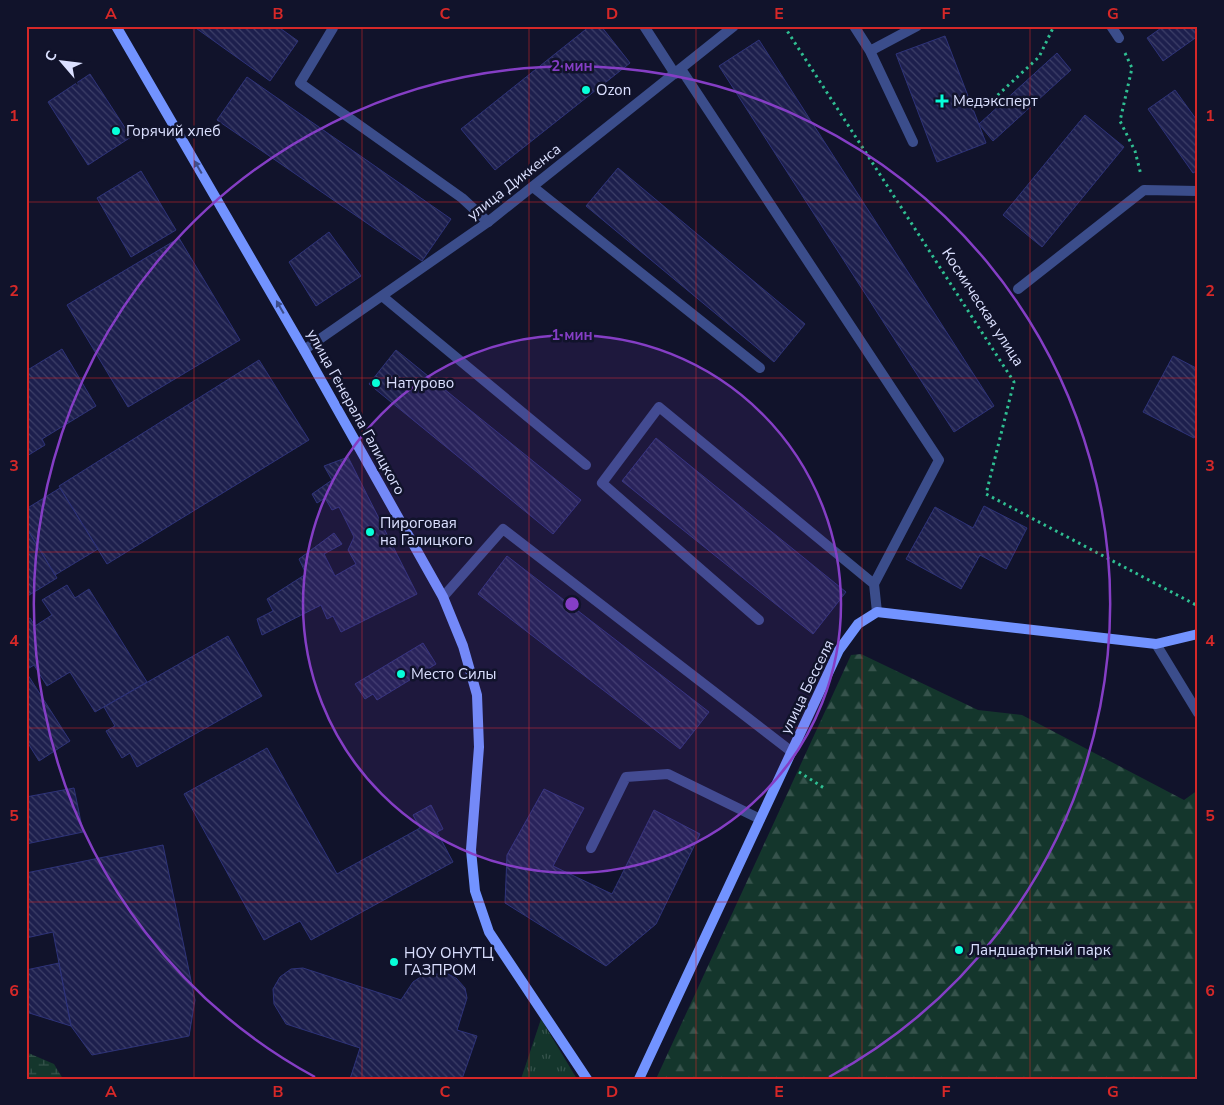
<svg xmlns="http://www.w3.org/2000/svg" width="1224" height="1105" font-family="'Nunito Sans',sans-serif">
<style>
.grass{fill:url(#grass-tufts)}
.forest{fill:url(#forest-firs)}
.wetland{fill:url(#wetland-marsh)}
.building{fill:url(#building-back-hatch);stroke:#2e3379}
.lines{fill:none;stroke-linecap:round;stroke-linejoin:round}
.path{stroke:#2fbf92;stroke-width:3;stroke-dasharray:2.5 4;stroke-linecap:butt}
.lane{stroke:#3b4d8b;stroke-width:10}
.street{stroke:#3b4d8b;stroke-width:10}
.secondary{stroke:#7293ff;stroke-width:10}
.oneway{fill:#3d4d8a}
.grid{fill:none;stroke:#d62828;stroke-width:1;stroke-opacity:0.55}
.ring{fill:none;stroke:#853ec5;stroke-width:2.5}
.poi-dot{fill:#07ffd9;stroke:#11132b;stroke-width:2}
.labels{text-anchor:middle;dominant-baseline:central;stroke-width:5;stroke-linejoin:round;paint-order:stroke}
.poi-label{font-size:15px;fill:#dbe0ff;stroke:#11132b;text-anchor:start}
.street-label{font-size:15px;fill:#dbe0ff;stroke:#11132b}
.centre{fill:#853ec5;stroke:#11132b;stroke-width:2.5}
.ring-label{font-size:15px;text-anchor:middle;font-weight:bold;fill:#853ec5;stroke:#11132b;stroke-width:5;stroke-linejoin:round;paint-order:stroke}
.neatline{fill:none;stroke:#d62828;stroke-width:2}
.grid-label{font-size:16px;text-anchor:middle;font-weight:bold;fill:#d62828}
</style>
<defs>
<pattern id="grass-tufts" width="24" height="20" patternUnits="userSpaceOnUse" patternTransform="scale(1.25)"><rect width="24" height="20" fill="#14362c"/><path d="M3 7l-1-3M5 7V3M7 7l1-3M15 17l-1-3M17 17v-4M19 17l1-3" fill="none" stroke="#36534c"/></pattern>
<pattern id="forest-firs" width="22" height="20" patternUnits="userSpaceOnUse" patternTransform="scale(1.25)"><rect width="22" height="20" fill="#14362c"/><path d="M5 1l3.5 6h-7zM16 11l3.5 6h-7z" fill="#36534c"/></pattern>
<pattern id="wetland-marsh" width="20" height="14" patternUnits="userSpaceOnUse" patternTransform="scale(1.25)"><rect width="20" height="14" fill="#14362c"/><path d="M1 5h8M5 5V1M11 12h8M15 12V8" fill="none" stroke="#36534c"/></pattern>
<pattern id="building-back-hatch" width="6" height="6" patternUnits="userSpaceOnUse" patternTransform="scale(1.25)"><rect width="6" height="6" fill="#1d1f4d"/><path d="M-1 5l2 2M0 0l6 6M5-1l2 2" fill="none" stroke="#3d3f68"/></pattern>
</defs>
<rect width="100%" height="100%" fill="#11132b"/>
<path class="grass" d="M 541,1019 L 577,1079 L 521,1079 Z"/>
<path class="forest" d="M 861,654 L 978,710 L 1022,715 L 1184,800 L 1198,790 L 1198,1079 L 656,1079 L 851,655 Z"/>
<path class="wetland" d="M 26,1052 L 54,1064 L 63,1079 L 26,1079 Z"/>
<path class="building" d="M 193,26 L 277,26 L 298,41 L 270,81 Z
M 590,26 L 601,26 L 630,63 L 495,170 L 461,129 Z
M 1164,26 L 1198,26 L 1198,36 L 1163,61 L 1147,38 Z
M 945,36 L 986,143 L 937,162 L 896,54 Z
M 759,40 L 994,406 L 954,432 L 719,66 Z
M 1057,53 L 1071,70 L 993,141 L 979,124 Z
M 90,74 L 131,137 L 88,165 L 48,102 Z
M 247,77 L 451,219 L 422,261 L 217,120 Z
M 1175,90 L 1196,119 L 1198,118 L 1198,170 L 1193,173 L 1148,109 Z
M 1085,115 L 1124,147 L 1042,247 L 1003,215 Z
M 618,168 L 805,324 L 774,362 L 586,206 Z
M 141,171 L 176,230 L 131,257 L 97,198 Z
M 329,232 L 361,276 L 316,306 L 289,262 Z
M 179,238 L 240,340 L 128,407 L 67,305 Z
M 62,349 L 96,406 L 42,439 L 45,445 L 27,456 L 26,371 Z
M 396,350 L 581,500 L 553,534 L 369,384 Z
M 1173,356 L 1198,369 L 1198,431 L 1194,438 L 1143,412 Z
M 259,360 L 309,440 L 107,564 L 59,486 Z
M 656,438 L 846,592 L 813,634 L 622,481 Z
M 348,457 L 417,594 L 341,632 L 333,616 L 327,619 L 321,605 L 262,635 L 257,619 L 273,611 L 267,599 L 306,574 L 299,559 L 334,533 L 342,544 L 324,554 L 335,576 L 356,564 L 348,550 L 354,537 L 339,507 L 332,510 L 325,498 L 317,503 L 312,494 L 332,480 L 324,466 Z
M 60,488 L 98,549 L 55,575 L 26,527 L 26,509 Z
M 984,506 L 1027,528 L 1006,569 L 980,555 L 961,589 L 906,559 L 935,507 L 973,528 Z
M 26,527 L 57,578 L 26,597 Z
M 507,556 L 709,712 L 680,749 L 478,594 Z
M 67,585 L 75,598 L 89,589 L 147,682 L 95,712 L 70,672 L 47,686 L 34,665 L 26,670 L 26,620 L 30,618 L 35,626 L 52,615 L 42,600 Z
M 228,636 L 262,696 L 137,767 L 130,753 L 122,758 L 106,731 L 115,726 L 104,707 Z
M 423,643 L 436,664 L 377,700 L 373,694 L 365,699 L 355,684 Z
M 26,672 L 70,741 L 39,761 L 26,740 Z
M 267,748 L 337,874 L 420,828 L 413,815 L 431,805 L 443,829 L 437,832 L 453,862 L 311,940 L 300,921 L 264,940 L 184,794 Z
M 74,788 L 83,832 L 26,844 L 26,797 Z
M 544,789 L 584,808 L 553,866 L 612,894 L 654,810 L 700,834 L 656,924 L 606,966 L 505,903 L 507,855 Z
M 163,845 L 195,1000 L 189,1036 L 92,1055 L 71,1026 L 53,932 L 26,938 L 26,873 Z
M 59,963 L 71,1026 L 26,1012 L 26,970 Z
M 303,968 L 401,1000 L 413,982 L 422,976 L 446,973 L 456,978 L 465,988 L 467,998 L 457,1030 L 477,1036 L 462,1079 L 350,1079 L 360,1048 L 286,1024 L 274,1004 L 273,989 L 280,977 L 291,969 Z"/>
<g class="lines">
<path class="path" d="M 784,26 L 1014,382 L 986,494 L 1198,606
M 1125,53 L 1132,68 L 1120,121 L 1135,151 L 1141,175
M 988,104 L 1039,57 L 1054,26
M 799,772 L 824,788"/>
<path class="lane" d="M 331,26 L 333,28 L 300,83 L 462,198 L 488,222
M 854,26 L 870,51 L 913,142
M 1111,26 L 1119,38
M 870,51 L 917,26
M 1018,289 L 1144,190 L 1198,191
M 1156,644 L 1198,713
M 591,848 L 626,777 L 668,774 L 760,819"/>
<path class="street" d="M 644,26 L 675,74
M 681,69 L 939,460 L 874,584 L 877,612
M 533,187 L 760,368
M 382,296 L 586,465
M 304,350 L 488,222 L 734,26
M 443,597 L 503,529 L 792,752
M 759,620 L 602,483 L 659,407 L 874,584"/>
<path class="secondary" d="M 116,26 L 304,350 L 443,597 L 463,646 L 477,695 L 479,747 L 471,850 L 475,891 L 489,932 L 587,1079
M 639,1079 L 839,650 L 858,624 L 877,612 L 1156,644 L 1198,634"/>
</g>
<defs><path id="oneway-solid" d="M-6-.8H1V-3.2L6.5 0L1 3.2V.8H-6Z" transform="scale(1.25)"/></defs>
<g class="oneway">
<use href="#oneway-solid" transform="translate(198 167) rotate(-120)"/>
<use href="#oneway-solid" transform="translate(280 307) rotate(-120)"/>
</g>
<path class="grid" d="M 194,26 L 194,1079M 362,26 L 362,1079M 529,26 L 529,1079M 696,26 L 696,1079M 862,26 L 862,1079M 1030,26 L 1030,1079M 26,202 L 1198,202M 26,378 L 1198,378M 26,552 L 1198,552M 26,728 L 1198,728M 26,902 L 1198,902"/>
<circle cx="572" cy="604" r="269" fill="#853ec5" fill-opacity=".12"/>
<g class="ring">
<circle cx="572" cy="604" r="269"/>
<path d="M315 1077A538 538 0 1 1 829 1077"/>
</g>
<g class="poi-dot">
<circle cx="586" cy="90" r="5"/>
<path d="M939.5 93.5h5v5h5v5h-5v5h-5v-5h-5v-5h5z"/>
<circle cx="116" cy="131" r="5"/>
<circle cx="376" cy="383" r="5"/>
<circle cx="370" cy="532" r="5"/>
<circle cx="401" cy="674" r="5"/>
<circle cx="959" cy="950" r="5"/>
<circle cx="394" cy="962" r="5"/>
</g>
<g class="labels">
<g class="poi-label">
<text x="596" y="90">Ozon</text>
<text x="953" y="101">Медэксперт</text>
<text x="126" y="131">Горячий хлеб</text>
<text x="386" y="383">Натурово</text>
<text x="380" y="523">Пироговая<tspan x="380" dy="17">на Галицкого</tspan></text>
<text x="411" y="674">Место Силы</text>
<text x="969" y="950">Ландшафтный парк</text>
<text x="404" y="953">НОУ ОНУТЦ<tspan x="404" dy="17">ГАЗПРОМ</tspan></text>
</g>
<g class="street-label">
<text transform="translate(514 182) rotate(-38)">улица Диккенса</text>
<text transform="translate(983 307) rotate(57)">Космическая улица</text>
<text transform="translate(356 412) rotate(61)">улица Генерала Галицкого</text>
<text transform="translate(807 687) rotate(-64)">улица Бесселя</text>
</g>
</g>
<circle cx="572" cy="604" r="8" class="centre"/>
<g class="ring-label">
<text x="572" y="71">2 мин</text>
<text x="572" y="340">1 мин</text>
</g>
<rect width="1224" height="1105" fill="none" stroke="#11132b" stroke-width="55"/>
<g transform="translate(62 62) rotate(298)" stroke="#11132b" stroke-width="4" paint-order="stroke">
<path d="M0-4L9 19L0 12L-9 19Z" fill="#dbe0ff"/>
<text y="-8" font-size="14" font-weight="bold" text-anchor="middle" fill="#dbe0ff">С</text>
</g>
<rect x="28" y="28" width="1168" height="1050" class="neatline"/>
<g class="grid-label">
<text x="111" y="19">A</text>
<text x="278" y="19">B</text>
<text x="445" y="19">C</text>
<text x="612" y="19">D</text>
<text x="779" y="19">E</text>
<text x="946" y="19">F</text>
<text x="1113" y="19">G</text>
<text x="14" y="121">1</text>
<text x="1210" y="121">1</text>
<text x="14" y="296">2</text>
<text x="1210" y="296">2</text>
<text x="14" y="471">3</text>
<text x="1210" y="471">3</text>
<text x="14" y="646">4</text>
<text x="1210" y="646">4</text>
<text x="14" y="821">5</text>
<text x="1210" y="821">5</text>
<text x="14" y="996">6</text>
<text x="1210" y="996">6</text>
<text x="111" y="1097">A</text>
<text x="278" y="1097">B</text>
<text x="445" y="1097">C</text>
<text x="612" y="1097">D</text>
<text x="779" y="1097">E</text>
<text x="946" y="1097">F</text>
<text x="1113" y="1097">G</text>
</g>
</svg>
